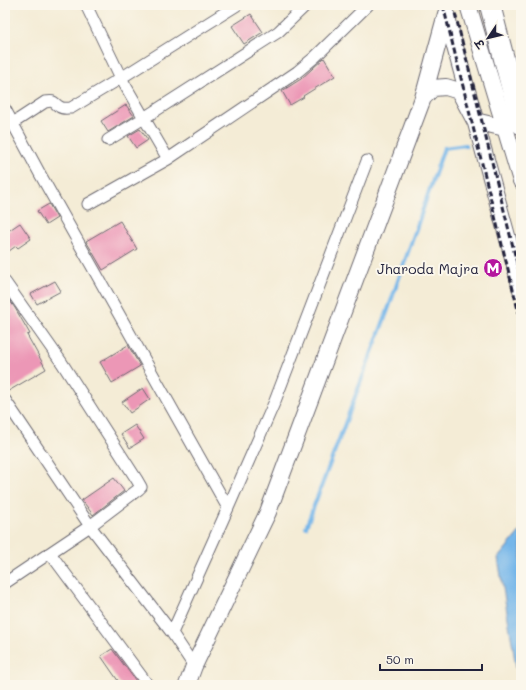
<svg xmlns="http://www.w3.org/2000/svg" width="526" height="690" font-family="Mali,'Playpen Sans Deva',sans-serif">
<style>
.water{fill:#74b6e9;stroke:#4b6c92}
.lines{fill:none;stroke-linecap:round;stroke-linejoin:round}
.stream{stroke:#74b6e9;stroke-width:4}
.building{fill:#ec97b6}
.street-casing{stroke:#6c6971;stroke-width:13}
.secondary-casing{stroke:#6c6971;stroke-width:18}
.highway-casing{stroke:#6c6971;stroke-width:22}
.street{stroke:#fff;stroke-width:11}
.secondary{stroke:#fff;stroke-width:16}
.highway{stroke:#fff;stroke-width:20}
.rail{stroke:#22223b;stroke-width:3;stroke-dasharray:6 3;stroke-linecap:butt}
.labels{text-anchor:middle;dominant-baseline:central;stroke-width:4;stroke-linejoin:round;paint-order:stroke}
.poi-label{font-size:14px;fill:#22223b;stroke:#fbf7ec;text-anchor:end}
</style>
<rect width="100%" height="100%" fill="#fbf7ec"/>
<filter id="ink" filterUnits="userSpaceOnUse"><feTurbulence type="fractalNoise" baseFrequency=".025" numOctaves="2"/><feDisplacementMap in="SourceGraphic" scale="8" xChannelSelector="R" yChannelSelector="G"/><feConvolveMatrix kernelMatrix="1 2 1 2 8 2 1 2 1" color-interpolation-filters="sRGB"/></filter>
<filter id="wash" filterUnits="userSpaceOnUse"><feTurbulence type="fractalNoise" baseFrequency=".012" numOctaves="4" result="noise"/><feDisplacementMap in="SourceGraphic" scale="16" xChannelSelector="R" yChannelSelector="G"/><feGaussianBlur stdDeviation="0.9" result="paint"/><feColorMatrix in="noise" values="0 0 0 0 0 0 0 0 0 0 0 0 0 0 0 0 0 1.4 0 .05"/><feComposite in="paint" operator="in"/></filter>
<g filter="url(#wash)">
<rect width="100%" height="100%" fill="#f4ecd6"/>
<path class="water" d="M 521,530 L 521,685 L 519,685 L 498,558 Z"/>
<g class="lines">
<path class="stream" d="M 306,527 L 389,307 L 444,148 L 466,145"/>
</g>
<g id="blocks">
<path class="building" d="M 251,14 L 263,32 L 244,44 L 232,26 Z
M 324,58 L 335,76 L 303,96 L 304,97 L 290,105 L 282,91 L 301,79 Z
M 126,105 L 134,116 L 108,132 L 101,121 Z
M 140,129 L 148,140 L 136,148 L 128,136 Z
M 49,204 L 57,218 L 46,225 L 37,211 Z
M 120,221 L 137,249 L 103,270 L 86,241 Z
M 20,223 L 31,239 L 18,248 L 16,246 L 5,254 L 5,233 Z
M 55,281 L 61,291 L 37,304 L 31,294 Z
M 5,294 L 15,308 L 30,334 L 27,335 L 46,369 L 5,393 Z
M 128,345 L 140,366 L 112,383 L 100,362 Z
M 143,388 L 150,399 L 130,413 L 122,402 Z
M 135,425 L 144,439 L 130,448 L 121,434 Z
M 114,478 L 124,491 L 93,515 L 82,500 Z
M 112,649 L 139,685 L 121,685 L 101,656 Z"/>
</g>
</g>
<g filter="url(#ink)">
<use href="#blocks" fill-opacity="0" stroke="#6c6971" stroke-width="1"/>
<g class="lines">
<g class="street-casing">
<path id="street" d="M 86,5 L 121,78 L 144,118 L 108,140
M 5,109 L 40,174 L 228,508
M 13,123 L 45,102 C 56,100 53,103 60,107 C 63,109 67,108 71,108 L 121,78 L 237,5
M 168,159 L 144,118 L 278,32 L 306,5
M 88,204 L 168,159 L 297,72 L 315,57 L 368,5
M 5,282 L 62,363 L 137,480 L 141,487 L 139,489 L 90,526 L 5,583
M 5,400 L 90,526 L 172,633 L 228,508 L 275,401 L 367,161
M 50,553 L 148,685
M 172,633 L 194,666"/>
</g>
<g class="secondary-casing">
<path id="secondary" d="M 468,5 L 521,181
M 446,14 L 515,265 L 521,290
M 423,98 L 433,88 L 446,87 L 459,91 L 475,121 L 505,128
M 187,685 L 194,666 L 268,512 L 423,98 L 446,14"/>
</g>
<g class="highway-casing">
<path id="highway" d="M 490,5 L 521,124"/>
</g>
<use href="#street" class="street"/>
<use href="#secondary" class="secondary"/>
<use href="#highway" class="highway"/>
<path class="rail" d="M 443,5 L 521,322
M 453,5 L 521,279"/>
</g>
</g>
<defs>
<g id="metro-disc" transform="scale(1)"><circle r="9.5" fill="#b5179e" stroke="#fbf7ec"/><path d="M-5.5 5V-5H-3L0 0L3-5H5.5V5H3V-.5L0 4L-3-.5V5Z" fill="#fff"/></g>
</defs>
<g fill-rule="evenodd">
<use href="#metro-disc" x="493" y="268"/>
</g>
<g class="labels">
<g class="poi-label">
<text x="479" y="268">Jharoda Majra</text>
</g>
</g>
<rect width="526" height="690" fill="none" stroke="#fbf7ec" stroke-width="20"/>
<g transform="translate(488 38) rotate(235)" stroke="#fbf7ec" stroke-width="3" paint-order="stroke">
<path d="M0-3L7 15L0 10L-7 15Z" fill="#22223b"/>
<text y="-6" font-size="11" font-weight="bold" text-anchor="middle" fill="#22223b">उ</text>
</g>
<path d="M380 664v6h102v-6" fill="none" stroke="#22223b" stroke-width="2"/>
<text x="386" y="664" font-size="12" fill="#22223b" stroke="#fbf7ec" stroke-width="3" paint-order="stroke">50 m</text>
</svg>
